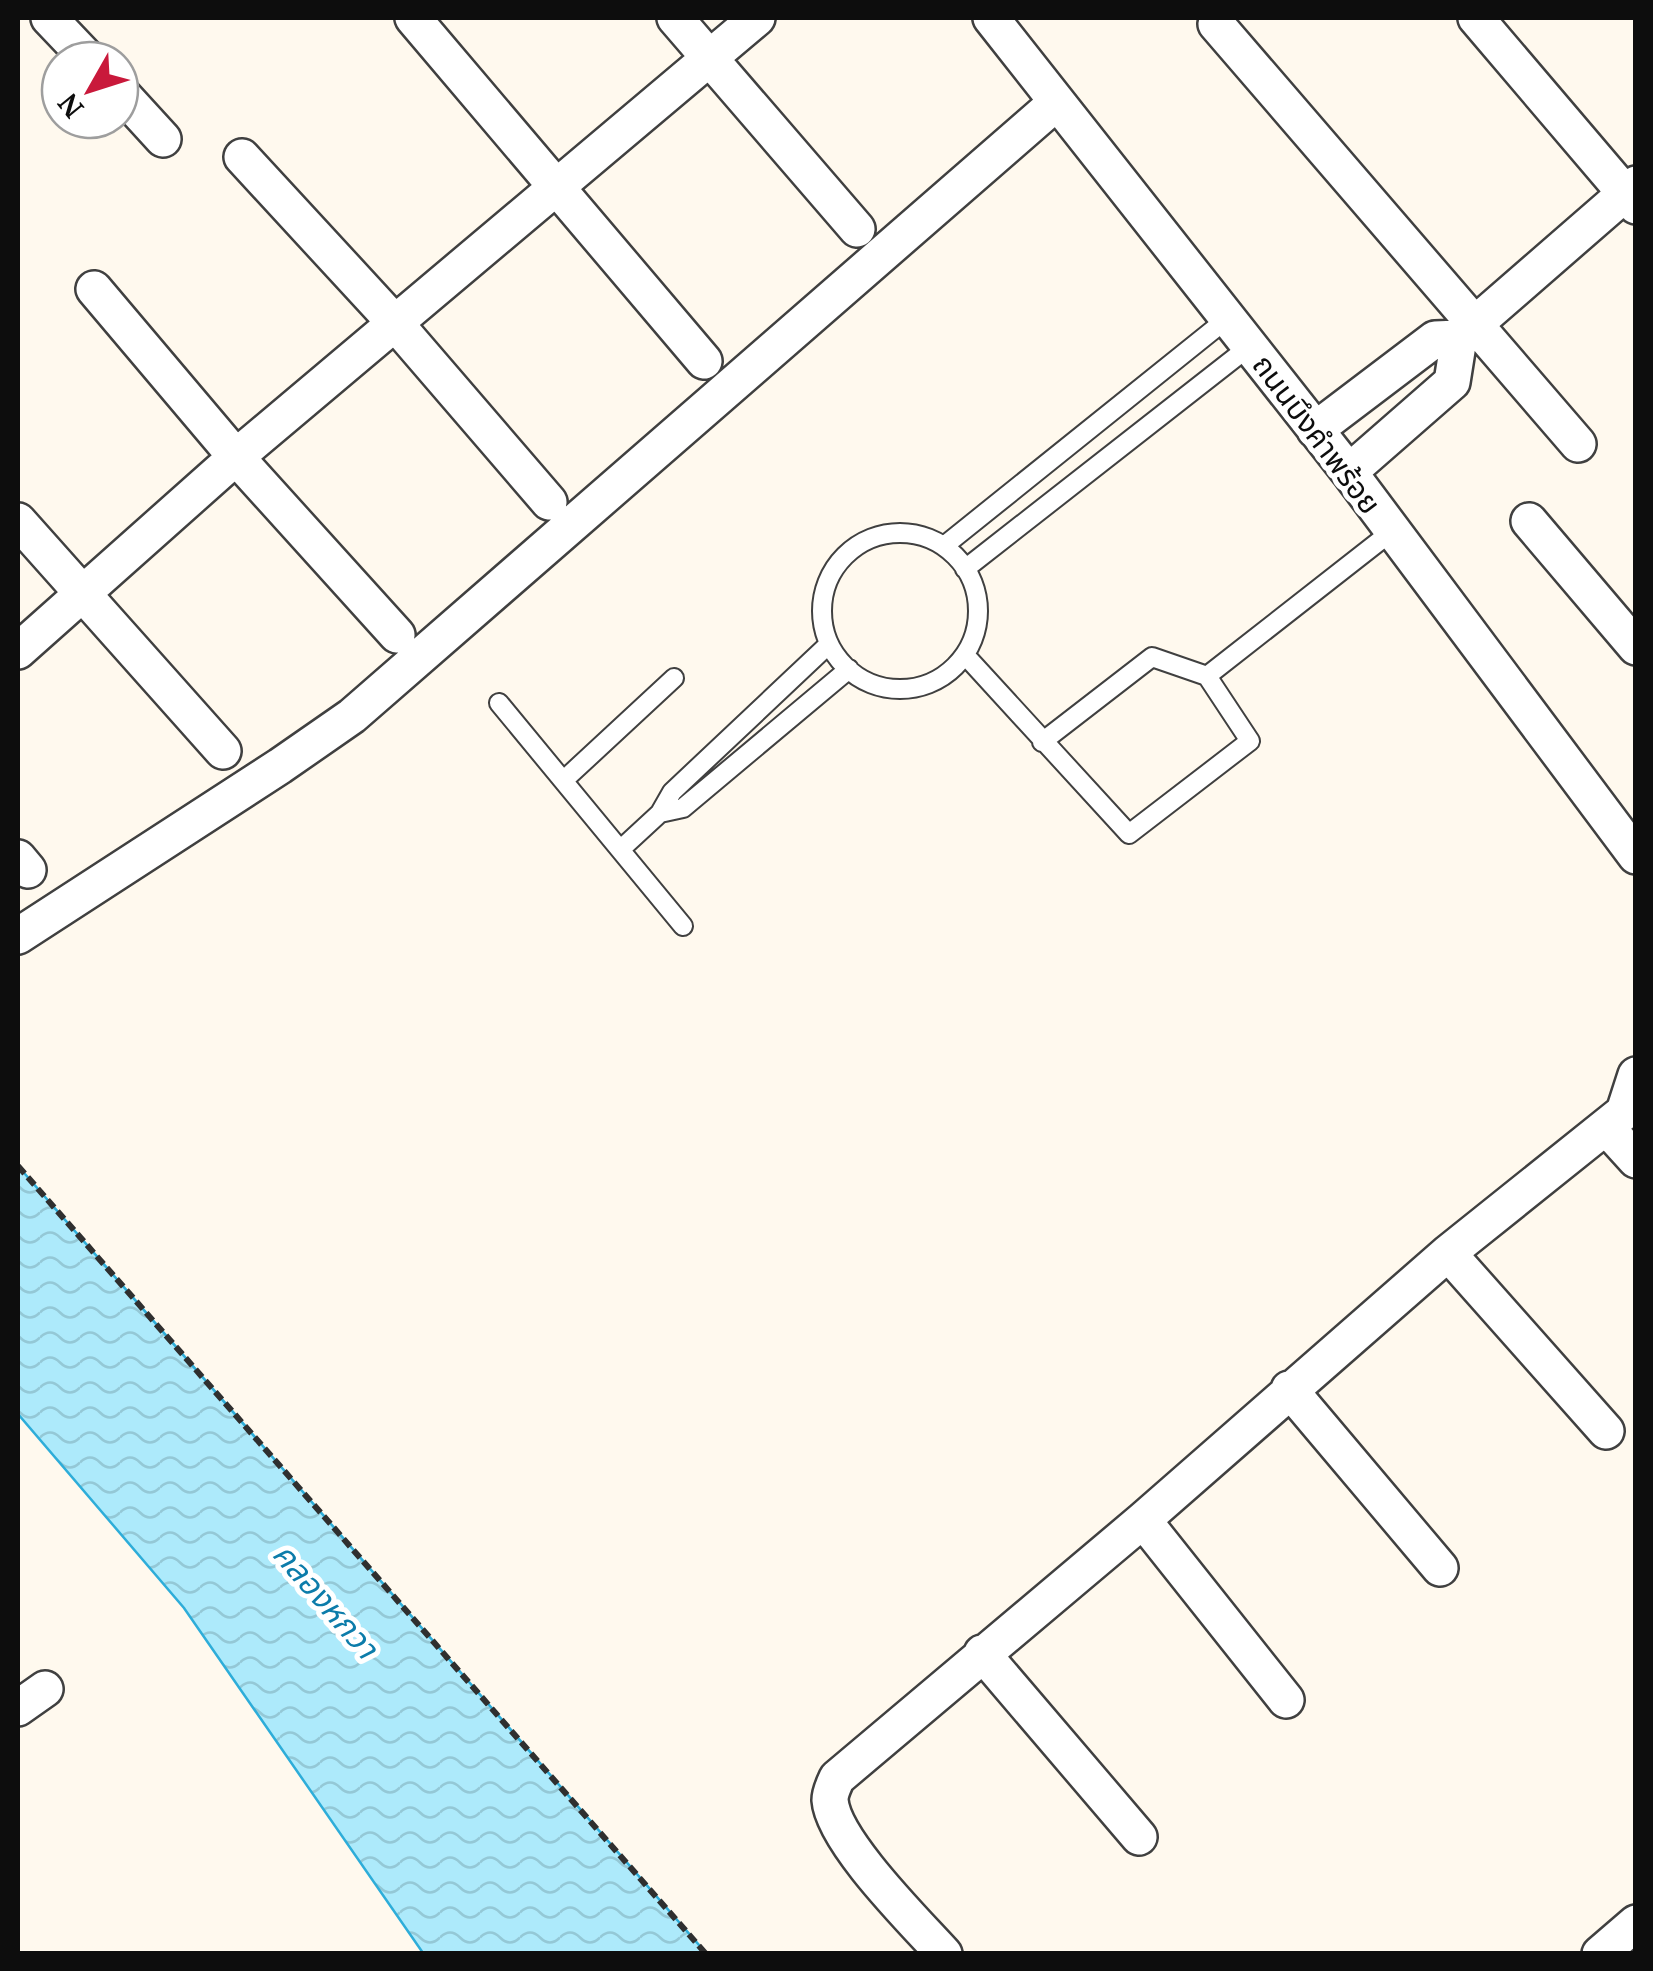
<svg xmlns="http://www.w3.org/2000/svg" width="1653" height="1971" font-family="'PT Serif','Noto Sans Thai',serif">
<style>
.water{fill:url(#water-waves);stroke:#2eadd9;stroke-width:2.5}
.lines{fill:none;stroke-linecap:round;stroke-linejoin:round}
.lane-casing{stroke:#404040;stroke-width:22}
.street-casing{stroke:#404040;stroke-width:40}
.path{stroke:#2f2f2f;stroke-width:6;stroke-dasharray:10 5;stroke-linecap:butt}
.lane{stroke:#fff;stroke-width:18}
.street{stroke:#fff;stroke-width:35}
.labels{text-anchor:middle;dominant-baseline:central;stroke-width:10;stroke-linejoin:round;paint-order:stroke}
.street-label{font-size:30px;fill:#0d0d0d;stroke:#fff}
.water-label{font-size:32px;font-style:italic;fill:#0c7caa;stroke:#fff}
</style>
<defs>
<pattern id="water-waves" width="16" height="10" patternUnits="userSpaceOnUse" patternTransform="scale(2.5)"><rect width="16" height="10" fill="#adeafb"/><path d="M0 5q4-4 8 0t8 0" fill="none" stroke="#94c8d6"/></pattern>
</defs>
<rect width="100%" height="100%" fill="#fff9ee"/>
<path class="water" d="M 18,1166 L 706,1953 L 423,1953 L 184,1608 L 18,1414 Z"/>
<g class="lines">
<g class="lane-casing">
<path id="lane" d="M822 611a78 78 0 1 1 156 0a78 78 0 1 1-156 0Z
M 944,546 L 1228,318
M 965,569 L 1250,346
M 965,655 L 1129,834 L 1250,741 L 1207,676
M 499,703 L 683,926
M 1042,742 L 1152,657 L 1207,676 L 1391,532
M 564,780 L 674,678
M 660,813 L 683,808 L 849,669
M 621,849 L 660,813 L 672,792 L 829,644"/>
</g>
<g class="street-casing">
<path id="street" d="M 49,18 L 89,60
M 413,18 L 704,361
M 675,18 L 857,229
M 991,18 L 1349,472 L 1636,856
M 1476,18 L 1636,206
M 1216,24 L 1578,444
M 120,92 L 163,139
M 242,157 L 395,323 L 549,502
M 94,289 L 236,457 L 397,635
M 1315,430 L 1435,339 L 1459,338
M 1349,472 L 1452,382 L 1459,338 L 1636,184
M 18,521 L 223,751
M 1529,521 L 1636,647
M 18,651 L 236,457 L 757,18
M 18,858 L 28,870
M 18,936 L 280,766 L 352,716 L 1057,102
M 1606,1127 L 1636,1160
M 1448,1253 L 1606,1431
M 1289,1389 L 1440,1568
M 1143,1520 L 1286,1700
M 982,1653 L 1139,1837
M 18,1708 L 45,1689
M 944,1954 C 915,1922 833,1841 830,1800 C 830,1792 834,1785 837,1778 L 1143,1520 L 1448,1253 L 1624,1112 L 1636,1075
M 1600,1954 L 1636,1923"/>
</g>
<path class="path" d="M 18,1166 L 706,1954"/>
<use href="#lane" class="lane"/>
<use href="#street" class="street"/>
</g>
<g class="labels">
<g class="street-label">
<text transform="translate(1317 434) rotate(53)">ถนนบึงคำพร้อย</text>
</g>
<g class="water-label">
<text transform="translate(326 1600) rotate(49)">คลองหกวา</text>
</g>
</g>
<rect width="1653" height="1971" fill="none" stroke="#0d0d0d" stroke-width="40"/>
<g transform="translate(90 90) rotate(231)"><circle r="48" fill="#ffffff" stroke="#9e9e9e" stroke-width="2.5"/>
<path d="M0-8L18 38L0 25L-18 38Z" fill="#c9193b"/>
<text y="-15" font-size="28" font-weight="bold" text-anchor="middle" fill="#0d0d0d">N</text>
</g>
</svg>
